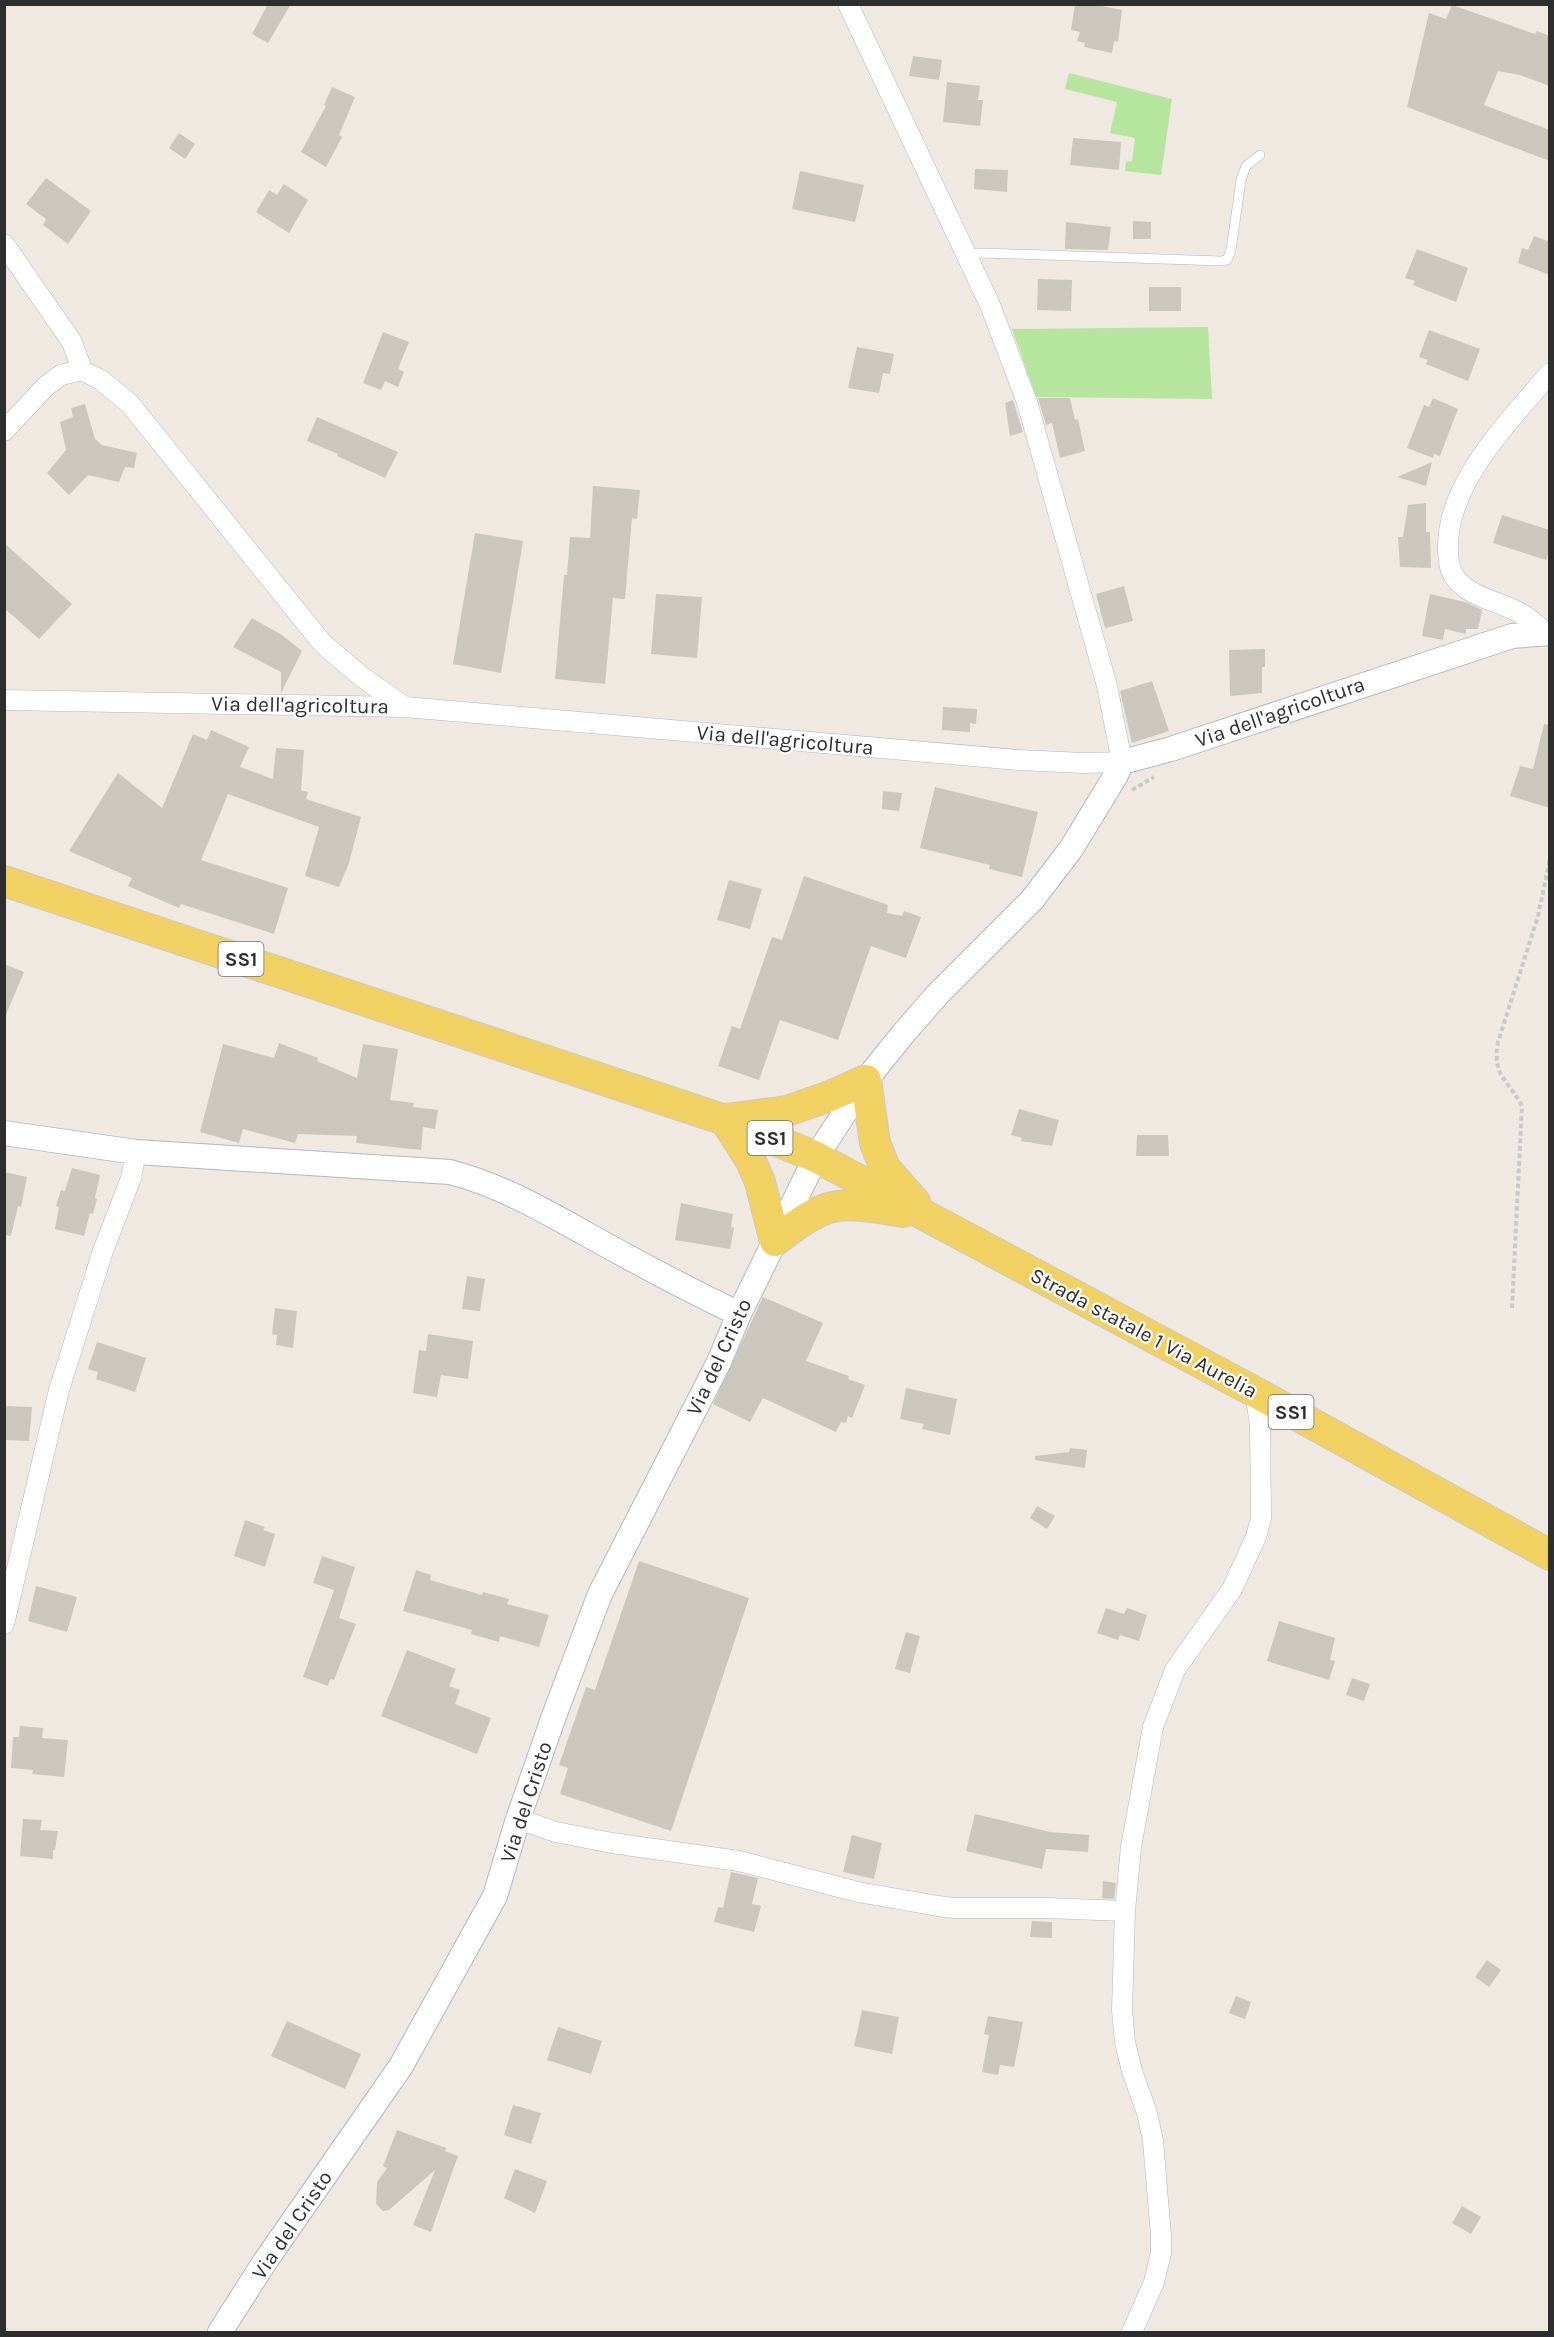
<svg xmlns="http://www.w3.org/2000/svg" width="1554" height="2337" font-family="Karla,sans-serif">
<style>
.green{fill:#b6e59e}
.building{fill:#cbc7bf}
.lines{fill:none;stroke-linecap:round;stroke-linejoin:round}
.service-casing{stroke:#b4b7c1;stroke-width:10}
.minor-casing{stroke:#b4b7c1;stroke-width:21}
.tertiary-casing{stroke:#b4b7c1;stroke-width:26}
.primary-casing{stroke:#c9c9c9;stroke-width:32}
.path{stroke:#c9c9c9;stroke-width:4;stroke-dasharray:4.5 3;stroke-linecap:butt}
.service{stroke:#fff;stroke-width:9}
.minor{stroke:#fff;stroke-width:20}
.tertiary{stroke:#fff;stroke-width:24}
.primary{stroke:#f2d163;stroke-width:30}
.labels{text-anchor:middle;dominant-baseline:central;stroke-width:4.5;stroke-linejoin:round;paint-order:stroke}
.shield{fill:#fff;stroke:#6d6d6d;stroke-width:1.5}
.shield-label{font-size:20px;font-weight:bold;fill:#2e2e2e}
.street-label{font-size:21px;fill:#2e2e2e;stroke:#fff}
</style>
<rect width="100%" height="100%" fill="#efe9e1"/>
<path class="green" d="M 1069,73 L 1172,99 L 1161,175 L 1125,171 L 1126,162 L 1132,161 L 1135,138 L 1110,133 L 1117,102 L 1065,89 Z
M 1208,327 L 1212,399 L 1036,397 L 1012,329 Z"/>
<path class="building" d="M 268,4 L 291,4 L 268,43 L 252,34 Z
M 1075,4 L 1092,4 L 1122,10 L 1118,42 L 1114,41 L 1112,53 L 1084,47 L 1085,43 L 1077,41 L 1080,32 L 1071,30 Z
M 1452,5 L 1535,34 L 1537,31 L 1550,36 L 1550,86 L 1520,75 L 1498,71 L 1484,105 L 1550,130 L 1550,161 L 1407,107 L 1429,13 L 1446,19 Z
M 913,56 L 942,60 L 939,80 L 909,76 Z
M 947,82 L 980,86 L 978,100 L 983,100 L 980,126 L 943,122 Z
M 332,87 L 355,97 L 339,135 L 342,137 L 326,167 L 301,152 L 326,106 L 324,105 Z
M 179,133 L 195,144 L 185,159 L 169,148 Z
M 1073,138 L 1121,142 L 1119,170 L 1070,165 Z
M 975,169 L 1008,170 L 1007,192 L 974,189 Z
M 800,171 L 864,185 L 855,222 L 792,209 Z
M 46,178 L 91,211 L 68,244 L 43,225 L 46,219 L 26,204 Z
M 284,184 L 308,200 L 289,233 L 256,212 L 269,190 L 277,195 Z
M 1133,221 L 1151,222 L 1151,239 L 1133,239 Z
M 1066,222 L 1111,227 L 1108,250 L 1065,249 Z
M 1534,236 L 1548,241 L 1550,275 L 1518,263 L 1522,248 L 1528,250 Z
M 1417,249 L 1468,268 L 1456,302 L 1413,285 L 1415,281 L 1405,278 Z
M 1038,279 L 1072,280 L 1071,311 L 1037,310 Z
M 1149,287 L 1181,287 L 1181,311 L 1149,311 Z
M 1429,330 L 1480,349 L 1468,381 L 1426,364 L 1428,360 L 1419,357 Z
M 383,332 L 409,342 L 398,369 L 404,372 L 398,387 L 385,381 L 381,390 L 363,383 Z
M 857,347 L 894,354 L 890,374 L 883,373 L 879,393 L 848,388 Z
M 1038,398 L 1070,398 L 1075,420 L 1078,419 L 1085,451 L 1060,458 L 1052,423 L 1046,425 Z
M 1433,398 L 1458,409 L 1440,456 L 1434,454 L 1433,458 L 1407,448 L 1424,405 L 1429,407 Z
M 1013,400 L 1023,432 L 1010,436 L 1005,403 Z
M 85,404 L 95,439 L 102,445 L 137,453 L 134,468 L 125,467 L 119,482 L 88,475 L 69,495 L 47,473 L 66,450 L 60,422 L 73,417 L 71,408 Z
M 317,417 L 398,452 L 385,478 L 337,456 L 338,454 L 307,441 Z
M 1432,462 L 1426,486 L 1397,477 Z
M 593,486 L 640,490 L 637,519 L 632,518 L 625,599 L 613,598 L 605,684 L 555,679 L 564,575 L 567,575 L 570,537 L 590,538 Z
M 1426,503 L 1426,532 L 1430,532 L 1431,568 L 1400,567 L 1398,537 L 1403,537 L 1408,505 Z
M 1502,515 L 1550,530 L 1550,548 L 1546,560 L 1493,543 Z
M 475,533 L 523,541 L 501,673 L 453,664 Z
M 4,543 L 72,604 L 39,639 L 4,608 Z
M 1124,586 L 1133,621 L 1105,628 L 1096,594 Z
M 656,594 L 702,597 L 697,658 L 651,654 Z
M 1430,594 L 1465,602 L 1482,610 L 1478,629 L 1466,629 L 1466,634 L 1445,629 L 1443,640 L 1422,636 Z
M 252,618 L 282,635 L 302,651 L 281,693 L 281,672 L 233,647 Z
M 1265,649 L 1265,667 L 1262,667 L 1262,693 L 1230,696 L 1229,650 Z
M 1152,681 L 1169,731 L 1132,743 L 1120,691 Z
M 943,707 L 977,709 L 976,724 L 970,723 L 970,732 L 942,730 Z
M 1544,724 L 1550,725 L 1550,808 L 1510,796 L 1520,766 L 1533,769 Z
M 211,730 L 249,747 L 240,767 L 273,779 L 276,748 L 304,750 L 301,790 L 308,792 L 306,799 L 361,817 L 349,863 L 339,887 L 305,876 L 319,827 L 228,794 L 201,860 L 288,888 L 274,934 L 181,904 L 179,908 L 128,886 L 132,878 L 69,851 L 118,773 L 162,808 L 193,734 L 207,740 Z
M 935,787 L 1038,812 L 1022,877 L 989,869 L 990,865 L 920,848 Z
M 883,791 L 902,793 L 899,811 L 882,809 Z
M 804,876 L 888,905 L 887,913 L 902,916 L 904,911 L 921,917 L 906,958 L 871,946 L 838,1040 L 780,1020 L 759,1080 L 718,1066 L 732,1026 L 740,1029 L 772,937 L 782,940 Z
M 729,880 L 762,889 L 750,929 L 717,920 Z
M 4,964 L 24,972 L 5,1017 L 4,1017 Z
M 279,1043 L 318,1058 L 317,1061 L 357,1078 L 363,1044 L 398,1049 L 390,1100 L 414,1103 L 413,1107 L 438,1110 L 435,1129 L 423,1127 L 421,1150 L 356,1143 L 357,1136 L 298,1134 L 295,1143 L 243,1129 L 239,1143 L 200,1132 L 223,1044 L 274,1058 Z
M 1019,1109 L 1059,1120 L 1052,1146 L 1021,1141 L 1022,1138 L 1011,1135 Z
M 1137,1135 L 1168,1135 L 1169,1156 L 1136,1156 Z
M 72,1168 L 100,1175 L 95,1198 L 97,1199 L 93,1214 L 90,1213 L 84,1236 L 55,1229 L 59,1207 L 56,1206 L 61,1190 L 65,1191 Z
M 4,1172 L 27,1177 L 21,1207 L 18,1206 L 11,1236 L 4,1235 Z
M 681,1203 L 733,1214 L 731,1227 L 734,1228 L 730,1249 L 675,1240 Z
M 467,1276 L 485,1279 L 480,1311 L 462,1309 Z
M 763,1297 L 823,1323 L 806,1361 L 849,1376 L 848,1379 L 865,1385 L 852,1418 L 848,1416 L 846,1423 L 841,1422 L 836,1432 L 763,1398 L 750,1422 L 713,1404 Z
M 275,1308 L 297,1311 L 293,1348 L 276,1345 L 277,1335 L 272,1334 Z
M 428,1334 L 473,1341 L 468,1379 L 441,1375 L 437,1397 L 413,1393 L 419,1350 L 426,1351 Z
M 97,1342 L 146,1358 L 135,1392 L 96,1379 L 98,1372 L 88,1369 Z
M 906,1388 L 957,1399 L 950,1435 L 922,1429 L 924,1424 L 900,1419 Z
M 4,1406 L 32,1407 L 29,1441 L 4,1440 Z
M 1070,1448 L 1087,1450 L 1085,1468 L 1035,1460 L 1035,1456 L 1069,1452 Z
M 1037,1506 L 1055,1516 L 1047,1529 L 1030,1518 Z
M 245,1520 L 265,1527 L 263,1530 L 275,1534 L 265,1567 L 234,1556 Z
M 322,1556 L 355,1567 L 339,1618 L 356,1624 L 334,1680 L 330,1679 L 328,1686 L 303,1677 L 334,1590 L 313,1583 Z
M 639,1561 L 749,1598 L 671,1831 L 560,1794 L 568,1768 L 559,1765 L 586,1687 L 595,1690 Z
M 416,1570 L 431,1575 L 430,1580 L 482,1595 L 483,1592 L 509,1599 L 507,1604 L 549,1615 L 539,1647 L 500,1636 L 499,1642 L 471,1634 L 472,1630 L 403,1611 Z
M 36,1586 L 77,1597 L 67,1632 L 28,1621 Z
M 1106,1608 L 1124,1614 L 1127,1608 L 1147,1615 L 1139,1641 L 1120,1635 L 1118,1640 L 1097,1633 Z
M 1279,1621 L 1335,1638 L 1330,1660 L 1335,1661 L 1329,1680 L 1267,1661 Z
M 906,1632 L 920,1636 L 910,1673 L 895,1669 Z
M 407,1650 L 456,1669 L 449,1686 L 460,1690 L 455,1704 L 491,1718 L 477,1754 L 381,1716 Z
M 1352,1678 L 1370,1684 L 1364,1701 L 1346,1695 Z
M 20,1726 L 43,1728 L 42,1738 L 68,1740 L 64,1777 L 32,1774 L 33,1770 L 11,1768 L 13,1737 L 19,1737 Z
M 975,1814 L 1050,1832 L 1089,1835 L 1088,1852 L 1046,1849 L 1042,1869 L 966,1851 Z
M 23,1819 L 42,1820 L 40,1830 L 58,1831 L 55,1850 L 53,1850 L 53,1859 L 20,1856 Z
M 852,1835 L 882,1843 L 874,1879 L 843,1872 Z
M 731,1872 L 758,1878 L 752,1904 L 761,1906 L 754,1932 L 714,1922 L 718,1907 L 723,1908 Z
M 1103,1881 L 1116,1883 L 1114,1899 L 1102,1898 Z
M 1032,1921 L 1052,1922 L 1052,1938 L 1030,1937 Z
M 1487,1960 L 1501,1970 L 1489,1987 L 1475,1977 Z
M 1236,1996 L 1251,2002 L 1245,2019 L 1229,2013 Z
M 862,2010 L 899,2017 L 892,2054 L 854,2046 Z
M 988,2016 L 1023,2022 L 1014,2067 L 1000,2065 L 998,2075 L 982,2072 L 989,2035 L 984,2034 Z
M 287,2021 L 361,2054 L 345,2089 L 271,2056 Z
M 558,2027 L 602,2041 L 591,2074 L 547,2060 Z
M 513,2105 L 541,2113 L 531,2144 L 504,2135 Z
M 397,2130 L 446,2148 L 445,2151 L 458,2156 L 431,2232 L 413,2225 L 435,2170 L 389,2210 L 383,2211 L 376,2204 L 377,2182 L 387,2168 L 383,2166 Z
M 515,2169 L 547,2181 L 535,2213 L 504,2198 Z
M 1462,2206 L 1481,2217 L 1471,2234 L 1452,2223 Z"/>
<g class="lines">
<g class="service-casing">
<path id="service" d="M 966,255 L 984,253 L 1221,261 L 1227,260 L 1231,250 L 1241,180 L 1246,166 L 1260,155"/>
</g>
<g class="minor-casing">
<path id="minor" d="M 4,244 L 72,342 L 82,370 L 101,380 L 130,404 L 323,644 L 362,677 L 405,707
M 4,431 L 46,386 L 61,375 L 82,370
M 1546,632 C 1536,625 1527,616 1516,611 C 1499,602 1476,598 1462,585 C 1450,575 1448,563 1448,548 C 1447,482 1510,421 1550,373
M 4,700 L 405,707 L 1019,760 L 1083,763 L 1122,762 L 1107,686 L 1027,402 L 990,305 L 848,4
M 4,1624 L 59,1390 L 103,1251 L 131,1178 L 136,1152
M 518,1819 L 556,1832 L 612,1843 L 739,1861 L 858,1892 L 938,1906 L 954,1908 L 1046,1908 L 1125,1911
M 1132,2332 L 1154,2282 L 1161,2253 L 1161,2236 L 1153,2141 L 1147,2113 L 1132,2071 L 1125,2042 L 1122,2010 L 1125,1911 L 1131,1847 L 1153,1727 L 1175,1670 L 1232,1589 L 1256,1537 L 1261,1518 L 1260,1425 L 1255,1392"/>
</g>
<g class="tertiary-casing">
<path id="tertiary" d="M 4,1133 L 136,1152 L 450,1172 C 500,1185 543,1210 588,1235 C 638,1263 687,1289 739,1314
M 220,2332 L 264,2263 L 401,2066 L 495,1896 L 518,1819 L 554,1716 L 600,1594 L 719,1362 L 739,1314 L 816,1157 L 866,1080 L 903,1034 L 937,995 L 1032,900 L 1071,849 L 1116,775 L 1122,762 L 1171,749 L 1512,636 L 1550,633"/>
</g>
<g class="primary-casing">
<path id="primary" d="M 4,881 L 725,1120 L 816,1157 L 1255,1392 L 1550,1555
M 726,1119 L 787,1111 L 830,1096 L 866,1080 L 875,1143 L 885,1168 L 915,1202
M 725,1120 L 751,1161 L 760,1182 L 775,1241 C 829,1199 837,1201 903,1212"/>
</g>
<path class="path" d="M 1132,790 L 1154,777
M 1512,1308 L 1522,1106 C 1507,1078 1492,1076 1498,1042 L 1538,916 L 1550,859"/>
<use href="#service" class="service"/>
<use href="#minor" class="minor"/>
<use href="#tertiary" class="tertiary"/>
<use href="#primary" class="primary"/>
</g>
<g class="labels">
<g class="shield">
<rect x="218.5" y="942" width="45" height="34" rx="4.5"/>
<rect x="747.5" y="1121" width="45" height="34" rx="4.5"/>
<rect x="1268.5" y="1395" width="45" height="34" rx="4.5"/>
</g>
<g class="shield-label">
<text x="241" y="959">SS1</text>
<text x="770" y="1138">SS1</text>
<text x="1291" y="1412">SS1</text>
</g>
<g class="street-label">
<text transform="translate(300 705) rotate(1)">Via dell'agricoltura</text>
<text transform="translate(1280 712) rotate(-19)">Via dell'agricoltura</text>
<text transform="translate(785 740) rotate(5)">Via dell'agricoltura</text>
<text transform="translate(1144 1333) rotate(28)">Strada statale 1 Via Aurelia</text>
<text transform="translate(719 1357) rotate(-65)">Via del Cristo</text>
<text transform="translate(526 1802) rotate(-72)">Via del Cristo</text>
<text transform="translate(292 2225) rotate(-56)">Via del Cristo</text>
</g>
</g>
<rect width="1554" height="2337" fill="none" stroke="#2e2e2e" stroke-width="12"/>
</svg>
